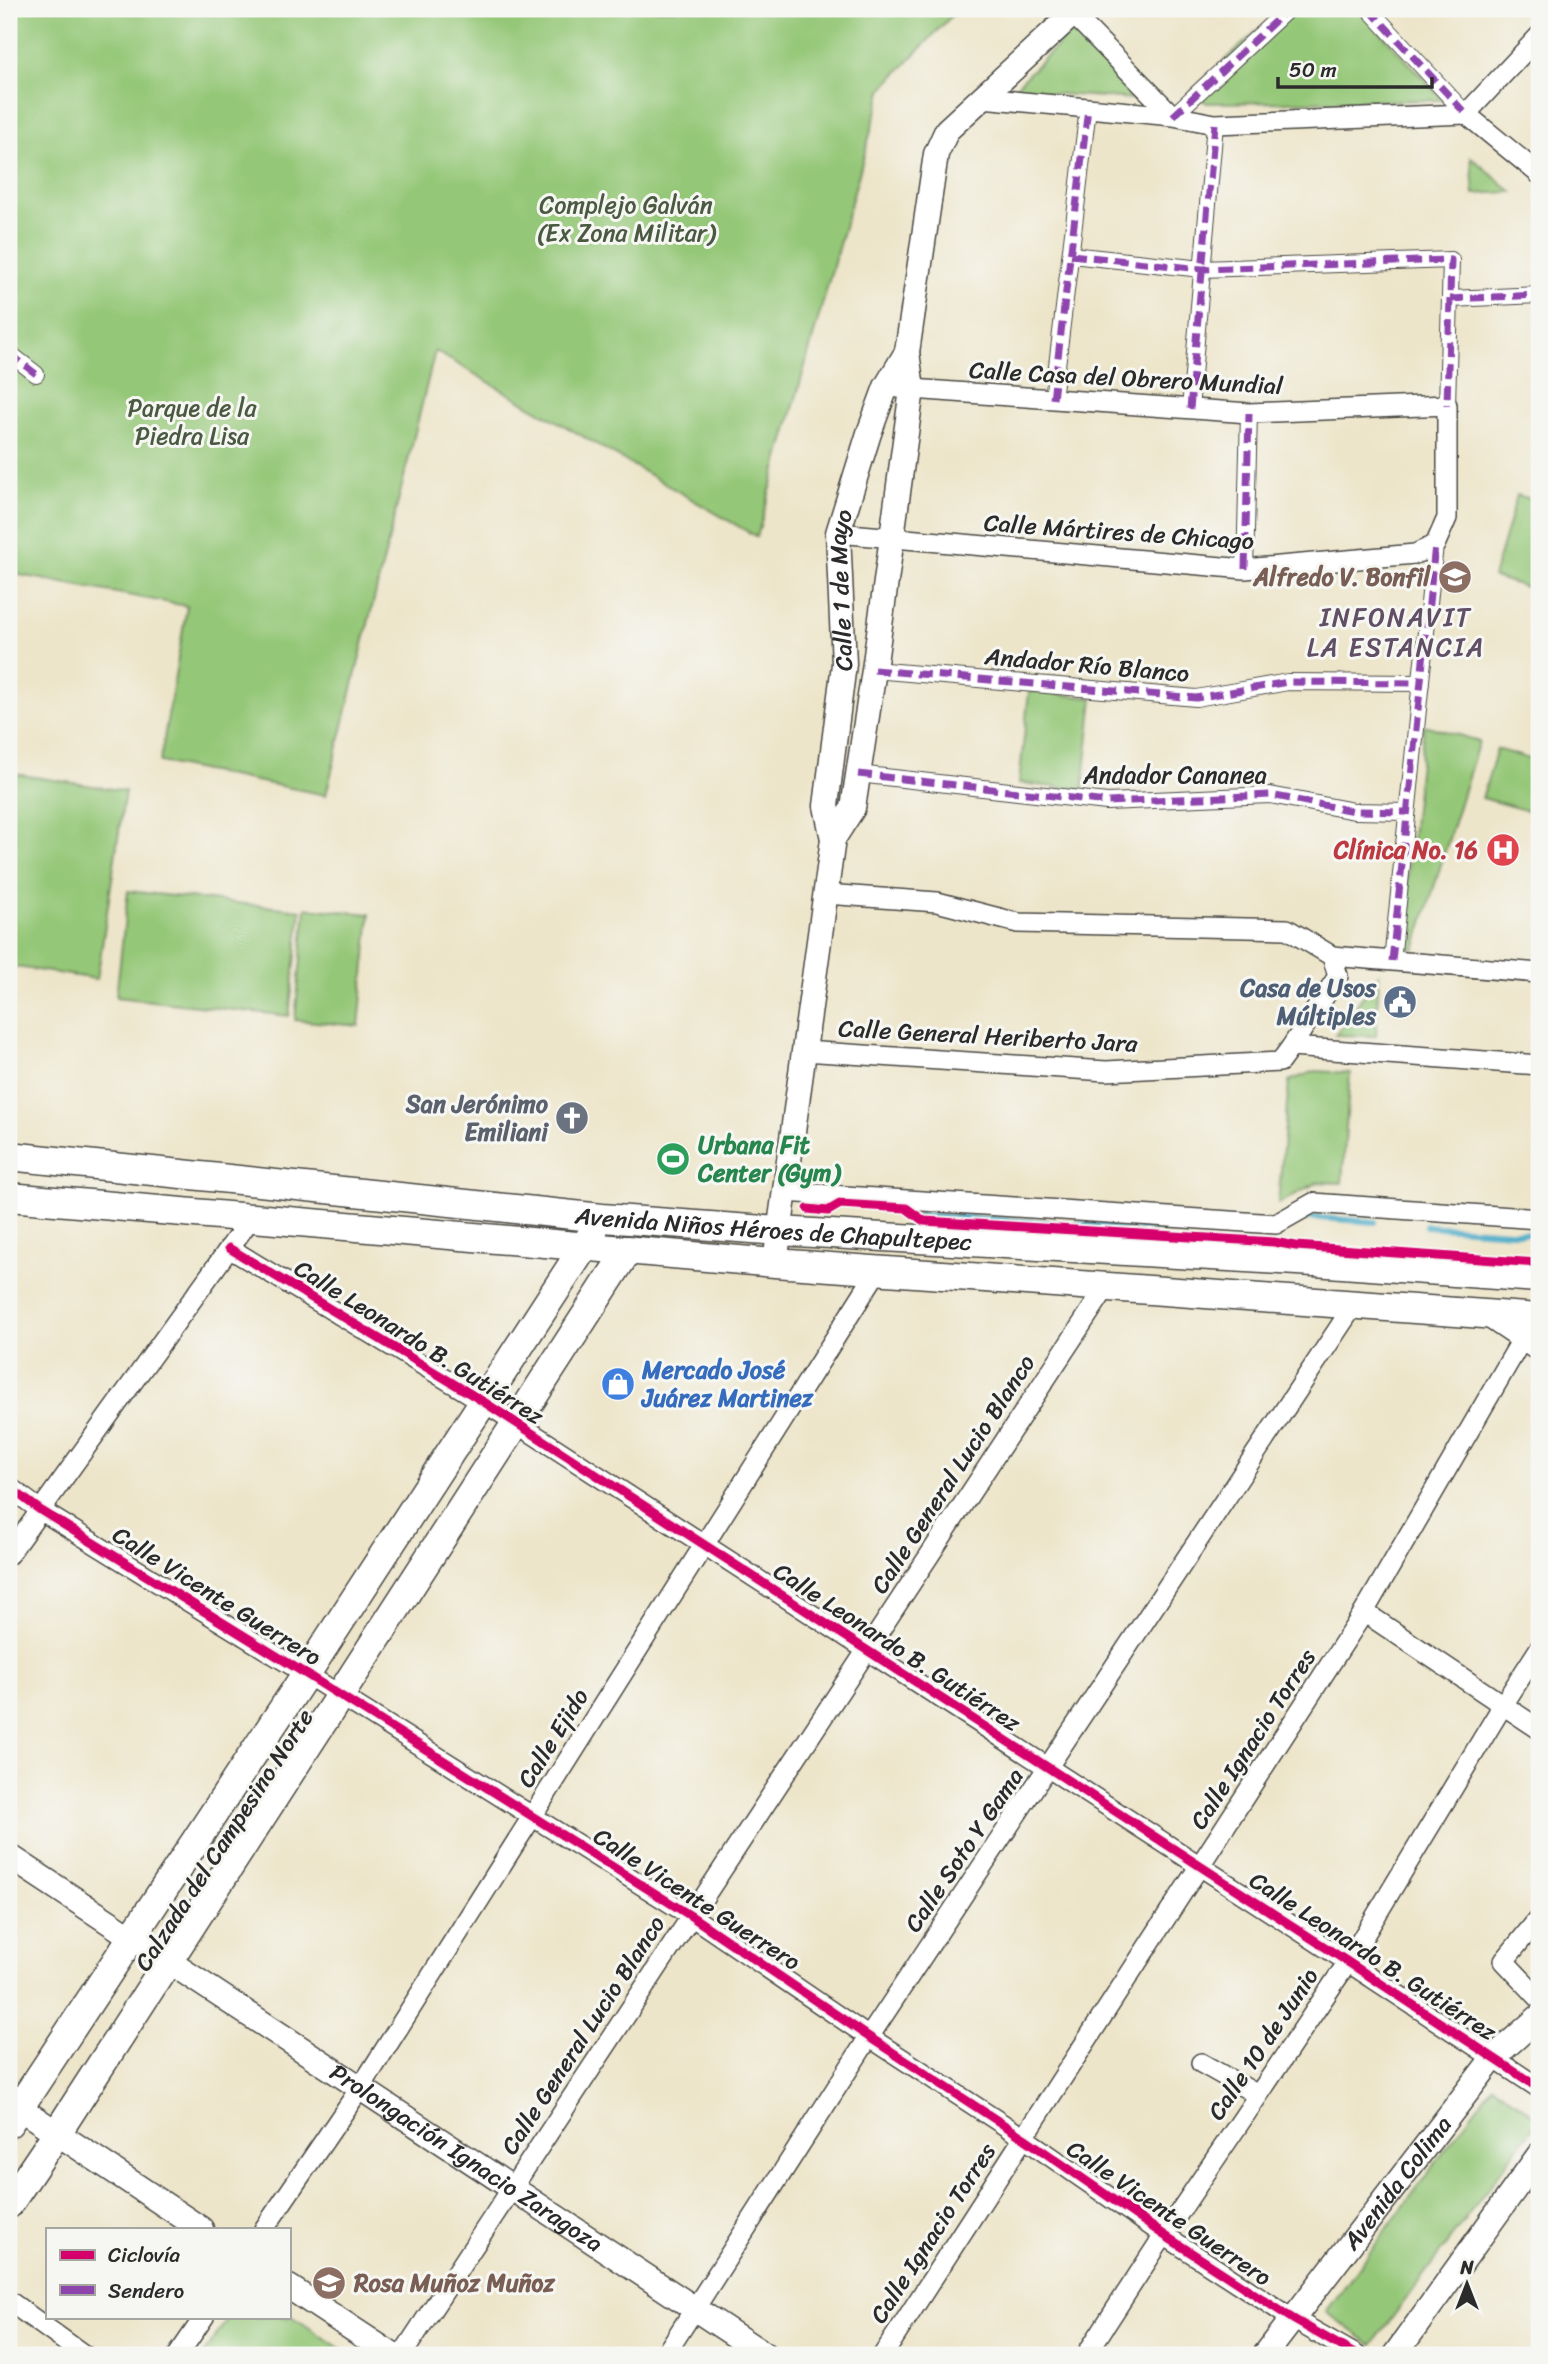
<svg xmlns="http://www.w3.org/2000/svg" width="1548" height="2364" font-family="Sriracha,sans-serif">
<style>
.green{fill:#94c777;stroke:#607951;stroke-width:2}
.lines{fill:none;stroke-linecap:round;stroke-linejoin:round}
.stream{stroke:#47aac7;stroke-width:6}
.pedestrian-casing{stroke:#484743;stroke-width:18}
.minor-casing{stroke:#484743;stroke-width:22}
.tertiary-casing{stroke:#484743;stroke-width:27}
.secondary-casing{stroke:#484743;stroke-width:31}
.pedestrian{stroke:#fff;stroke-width:16}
.minor{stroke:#fff;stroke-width:19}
.tertiary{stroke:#fff;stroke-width:24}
.secondary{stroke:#fff;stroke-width:28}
.quiet{stroke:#8e44ad;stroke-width:7;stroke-dasharray:14 7;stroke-linecap:butt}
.cycleway-casing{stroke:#f6f6f2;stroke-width:13}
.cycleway{stroke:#d6006c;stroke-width:9}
.labels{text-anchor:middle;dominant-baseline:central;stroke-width:6;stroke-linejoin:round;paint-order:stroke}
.park-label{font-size:24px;fill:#4a5a42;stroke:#f6f6f2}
.street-label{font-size:24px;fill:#2b2b2b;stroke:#f6f6f2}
.education-label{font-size:24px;font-weight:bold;fill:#785e54;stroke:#f6f6f2;text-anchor:end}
.health-label{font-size:24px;font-weight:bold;fill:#be3a42;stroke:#f6f6f2;text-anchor:end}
.service-label{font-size:24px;font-weight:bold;fill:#4e5e75;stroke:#f6f6f2;text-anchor:end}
.worship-label{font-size:24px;font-weight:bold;fill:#5b616d;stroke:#f6f6f2;text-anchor:end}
.leisure-label{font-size:24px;font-weight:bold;fill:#27864d;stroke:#f6f6f2;text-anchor:start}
.shop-label{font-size:24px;font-weight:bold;fill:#366cbe;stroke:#f6f6f2;text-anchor:start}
.neighbourhood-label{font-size:26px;letter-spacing:2px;fill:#604f65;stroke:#f6f6f2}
</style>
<rect width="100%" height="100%" fill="#f6f6f2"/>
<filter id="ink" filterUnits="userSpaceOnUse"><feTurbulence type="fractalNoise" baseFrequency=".0143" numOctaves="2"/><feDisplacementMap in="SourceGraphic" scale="14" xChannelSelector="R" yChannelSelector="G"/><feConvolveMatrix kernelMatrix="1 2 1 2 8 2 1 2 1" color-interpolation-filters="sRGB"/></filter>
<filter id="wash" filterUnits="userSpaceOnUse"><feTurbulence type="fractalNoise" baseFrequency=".00686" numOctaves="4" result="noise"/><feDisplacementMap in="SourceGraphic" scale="28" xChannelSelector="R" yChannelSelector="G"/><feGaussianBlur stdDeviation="1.57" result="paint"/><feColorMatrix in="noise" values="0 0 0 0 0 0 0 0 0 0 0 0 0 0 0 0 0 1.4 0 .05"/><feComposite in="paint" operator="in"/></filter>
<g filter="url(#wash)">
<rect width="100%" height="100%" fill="#ede5c9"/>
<path class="green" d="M 9,9 L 958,9 L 883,88 L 757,537 L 435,351 L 326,795 L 160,762 L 187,606 L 9,573 Z
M 1281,9 L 1359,9 L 1443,100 L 1207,103 L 1190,92 Z
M 1074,29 L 1136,99 L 1011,91 Z
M 1471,157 L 1512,192 L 1474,194 Z
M 1517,495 L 1539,502 L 1539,591 L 1493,577 Z
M 1029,691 L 1093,698 L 1083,790 L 1019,783 Z
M 1424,725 L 1479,741 L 1415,949 L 1400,947 Z
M 1497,749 L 1539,762 L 1539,814 L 1482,798 Z
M 9,773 L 125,791 L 97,979 L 9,966 Z
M 128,891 L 301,910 L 289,1016 L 116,997 Z
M 306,908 L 370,914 L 359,1026 L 295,1020 Z
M 1379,974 L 1376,1036 L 1335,1035 Z
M 1315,1071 L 1350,1073 L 1342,1183 L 1318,1182 L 1278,1204 L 1289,1081 Z
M 1493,2085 L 1539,2119 L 1372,2345 L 1326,2312 Z
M 289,2314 L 350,2355 L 203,2355 L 229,2317 L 289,2317 Z"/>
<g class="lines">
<path class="stream" d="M 919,1215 L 1271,1235 L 1279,1231
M 1301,1219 L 1305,1217 L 1375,1222
M 1426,1226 L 1539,1234"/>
</g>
</g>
<g filter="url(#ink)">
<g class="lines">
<g class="pedestrian-casing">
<path id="pedestrian" d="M 1369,9 L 1466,114
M 1173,116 L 1288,9
M 1071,255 L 1202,269 L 1451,260 L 1447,405
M 1450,299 L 1539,295
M 9,353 L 36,374
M 1053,399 L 1088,108
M 1190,409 L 1215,124
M 1245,569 L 1249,413
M 874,670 L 1196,698 L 1288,682 L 1421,683
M 858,774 L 1107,802 L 1270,795 L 1354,811 L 1407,812
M 1392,961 L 1435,545"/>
</g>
<g class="minor-casing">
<path id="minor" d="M 1073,14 L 1173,116
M 982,98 L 1173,116 L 1215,124 L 1466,114 L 1539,174
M 1466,114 L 1539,36
M 838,533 L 1245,569 L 1415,554 L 1435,545 L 1447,518 L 1447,405 L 1249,413 L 898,388
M 825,894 L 937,902 L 1018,923 L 1287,929 L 1332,956 L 1539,973
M 1291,1047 L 1338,976 L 1332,956
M 804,1051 L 1106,1071 L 1280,1062 L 1291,1047 L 1539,1065
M 784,1192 L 1276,1224 L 1313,1203 L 1539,1219
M 229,1248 L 484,1402 L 1348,1962 L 1539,2088
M 1484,1315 L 1539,1352
M 9,1487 L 40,1510 L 306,1674 L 691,1916 L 869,2037 L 1024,2138 L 1164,2235 L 1293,2319 L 1356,2355
M 9,1554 L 251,1218
M 1364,1612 L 1539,1729
M 1539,1918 L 1504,1961 L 1539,1998
M 1201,2063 L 1258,2095
M 264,2229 L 361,2087 L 878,1270
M 9,2301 L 84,2355
M 178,2355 L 204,2317
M 402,2355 L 1107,1286
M 665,2355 L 869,2037 L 1354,1305
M 883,2355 L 1364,1612 L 1535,1317
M 1086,2355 L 1164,2235 L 1348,1962 L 1503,1705 L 1539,1649"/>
</g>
<g class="tertiary-casing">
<g id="tertiary">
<path d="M 833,839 L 853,808 L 874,670 L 912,389 L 907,352 L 936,154 L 947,130 L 1078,9"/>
<path id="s1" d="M 775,1263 L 833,839 L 826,806 L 844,664 L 838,533 L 869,433 L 886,387 L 907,352"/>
<path id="s2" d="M 9,1856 L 765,2355"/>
<path d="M 9,2101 L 201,2229"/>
<path d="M 289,2287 L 392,2355"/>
<path id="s3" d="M 1265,2355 L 1494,2057 L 1539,2017"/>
<path d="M 1395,2355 L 1539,2155"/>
</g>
</g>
<g class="secondary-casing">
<g id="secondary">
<path id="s4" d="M 9,1156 L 602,1218 L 779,1231 L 1314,1262 L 1539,1278"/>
<path d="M 9,1197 L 775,1263 L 1539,1318"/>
<path d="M 9,2123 L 306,1674 L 593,1233"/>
<path d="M 9,2204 L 57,2133 L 628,1250"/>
</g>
</g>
<use href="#pedestrian" class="pedestrian"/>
<use href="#minor" class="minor"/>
<use href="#tertiary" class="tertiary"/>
<use href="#secondary" class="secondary"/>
<path class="quiet" d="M 1369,9 L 1466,114
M 1173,116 L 1288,9
M 1071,255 L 1202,269 L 1451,260 L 1447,405
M 1450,299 L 1539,295
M 9,353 L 36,374
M 1053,399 L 1088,108
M 1190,409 L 1215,124
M 1245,569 L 1249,413
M 874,670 L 1196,698 L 1288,682 L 1421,683
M 858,774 L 1107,802 L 1270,795 L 1354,811 L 1407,812
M 1392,961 L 1435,545"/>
<g class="cycleway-casing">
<path id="cycleway" d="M 808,1209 L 828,1211 L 840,1204 L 906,1208 L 924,1221 L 1274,1242 L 1296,1246 L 1539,1263
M 229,1248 L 484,1402 L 1348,1962 L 1539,2088
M 9,1487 L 40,1510 L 306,1674 L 691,1916 L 869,2037 L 1024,2138 L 1164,2235 L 1293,2319 L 1356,2355"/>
</g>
<use href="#cycleway" class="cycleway"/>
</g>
</g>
<defs>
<g id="school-disc" transform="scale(1.75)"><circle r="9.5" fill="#8d6e63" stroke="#f6f6f2"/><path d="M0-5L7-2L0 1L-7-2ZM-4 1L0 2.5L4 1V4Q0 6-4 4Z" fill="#fff"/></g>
<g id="hospital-disc" transform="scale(1.75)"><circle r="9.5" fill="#e0444e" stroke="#f6f6f2"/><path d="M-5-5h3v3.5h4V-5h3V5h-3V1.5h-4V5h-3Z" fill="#fff"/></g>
<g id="civic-disc" transform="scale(1.75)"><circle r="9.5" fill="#5c6f8a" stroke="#f6f6f2"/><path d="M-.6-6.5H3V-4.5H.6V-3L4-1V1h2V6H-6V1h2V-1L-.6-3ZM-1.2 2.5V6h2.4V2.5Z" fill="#fff"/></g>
<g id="church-disc" transform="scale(1.75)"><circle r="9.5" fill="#6b7280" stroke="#f6f6f2"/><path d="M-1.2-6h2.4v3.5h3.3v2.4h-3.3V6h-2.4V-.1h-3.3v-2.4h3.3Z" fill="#fff"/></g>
<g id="stadium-disc" transform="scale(1.75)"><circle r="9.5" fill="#2e9e5b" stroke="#f6f6f2"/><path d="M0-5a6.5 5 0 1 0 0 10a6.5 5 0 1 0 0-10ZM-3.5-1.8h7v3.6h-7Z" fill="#fff"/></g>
<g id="shop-disc" transform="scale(1.75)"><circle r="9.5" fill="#3f7fe0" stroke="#f6f6f2"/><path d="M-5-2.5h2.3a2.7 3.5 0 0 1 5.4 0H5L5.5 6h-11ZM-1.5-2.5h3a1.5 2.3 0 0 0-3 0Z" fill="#fff"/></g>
</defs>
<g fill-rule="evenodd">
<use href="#school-disc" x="1455" y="577"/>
<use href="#hospital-disc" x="1503" y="850"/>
<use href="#civic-disc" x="1400" y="1002"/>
<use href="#church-disc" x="572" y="1118"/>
<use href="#stadium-disc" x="673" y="1159"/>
<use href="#shop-disc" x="618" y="1384"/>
<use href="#school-disc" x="329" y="2283"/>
</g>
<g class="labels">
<g class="park-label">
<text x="626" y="205">Complejo Galván<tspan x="626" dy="28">(Ex Zona Militar)</tspan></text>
<text x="192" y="408">Parque de la<tspan x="192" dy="28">Piedra Lisa</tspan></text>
</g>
<g class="street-label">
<text transform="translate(1126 378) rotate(3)">Calle Casa del Obrero Mundial</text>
<text transform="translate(1119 532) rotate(4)">Calle Mártires de Chicago</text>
<text stroke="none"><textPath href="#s1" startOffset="679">Calle 1 de Mayo</textPath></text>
<text transform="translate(1087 665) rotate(5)">Andador Río Blanco</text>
<text x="1175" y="775">Andador Cananea</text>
<text transform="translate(988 1036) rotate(3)">Calle General Heriberto Jara</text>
<text stroke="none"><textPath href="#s4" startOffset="768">Avenida Niños Héroes de Chapultepec</textPath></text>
<text transform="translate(419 1342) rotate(32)">Calle Leonardo B. Gutiérrez</text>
<text transform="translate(953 1474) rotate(-57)">Calle General Lucio Blanco</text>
<text transform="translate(217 1596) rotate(32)">Calle Vicente Guerrero</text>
<text transform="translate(897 1647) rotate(33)">Calle Leonardo B. Gutiérrez</text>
<text transform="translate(553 1738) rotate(-58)">Calle Ejido</text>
<text transform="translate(1253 1739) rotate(-57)">Calle Ignacio Torres</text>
<text transform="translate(224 1840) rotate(-57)">Calzada del Campesino Norte</text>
<text transform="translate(964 1850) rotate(-56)">Calle Soto Y Gama</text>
<text transform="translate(697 1899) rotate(33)">Calle Vicente Guerrero</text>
<text transform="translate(1373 1956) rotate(33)">Calle Leonardo B. Gutiérrez</text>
<text transform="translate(583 2035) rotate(-57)">Calle General Lucio Blanco</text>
<text transform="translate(1263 2044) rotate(-56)">Calle 10 de Junio</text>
<text stroke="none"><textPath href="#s2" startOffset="548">Prolongación Ignacio Zaragoza</textPath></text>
<text stroke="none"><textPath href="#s3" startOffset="217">Avenida Colima</textPath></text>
<text transform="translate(1169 2213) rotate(34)">Calle Vicente Guerrero</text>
<text transform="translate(933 2233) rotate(-57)">Calle Ignacio Torres</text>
</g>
<g class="education-label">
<text x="1430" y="577">Alfredo V. Bonfil</text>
<text x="354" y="2283" text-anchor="start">Rosa Muñoz Muñoz</text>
</g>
<g class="health-label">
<text x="1478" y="850">Clínica No. 16</text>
</g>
<g class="service-label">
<text x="1376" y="988">Casa de Usos<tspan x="1376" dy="28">Múltiples</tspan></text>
</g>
<g class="worship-label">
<text x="548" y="1104">San Jerónimo<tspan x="548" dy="28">Emiliani</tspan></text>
</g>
<g class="leisure-label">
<text x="698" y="1145">Urbana Fit<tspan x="698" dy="28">Center (Gym)</tspan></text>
</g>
<g class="shop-label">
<text x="642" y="1370">Mercado José<tspan x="642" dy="28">Juárez Martinez</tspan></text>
</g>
<g class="neighbourhood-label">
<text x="1396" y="617">INFONAVIT<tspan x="1396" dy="30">LA ESTANCIA</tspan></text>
</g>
</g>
<rect width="1548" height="2364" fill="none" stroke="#f6f6f2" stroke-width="35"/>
<rect x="46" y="2228" width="245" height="91" fill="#f6f6f2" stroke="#a5a5a2" stroke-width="2"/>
<rect x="60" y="2250" width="35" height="10" fill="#d6006c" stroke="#a5a5a2" stroke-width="2"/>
<text x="108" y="2262" font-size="21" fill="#2b2b2b">Ciclovía</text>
<rect x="60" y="2285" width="35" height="10" fill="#8e44ad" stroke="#a5a5a2" stroke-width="2"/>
<text x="108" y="2298" font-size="21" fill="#2b2b2b">Sendero</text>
<g transform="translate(1467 2284)" stroke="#f6f6f2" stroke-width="5" paint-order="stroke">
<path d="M0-5L12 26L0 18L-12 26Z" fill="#2b2b2b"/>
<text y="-10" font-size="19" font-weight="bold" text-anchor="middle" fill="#2b2b2b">N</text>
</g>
<path d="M1278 77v10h154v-10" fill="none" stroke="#2b2b2b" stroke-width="3.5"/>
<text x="1289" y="77" font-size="21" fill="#2b2b2b" stroke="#f6f6f2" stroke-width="5" paint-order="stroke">50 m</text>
</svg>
